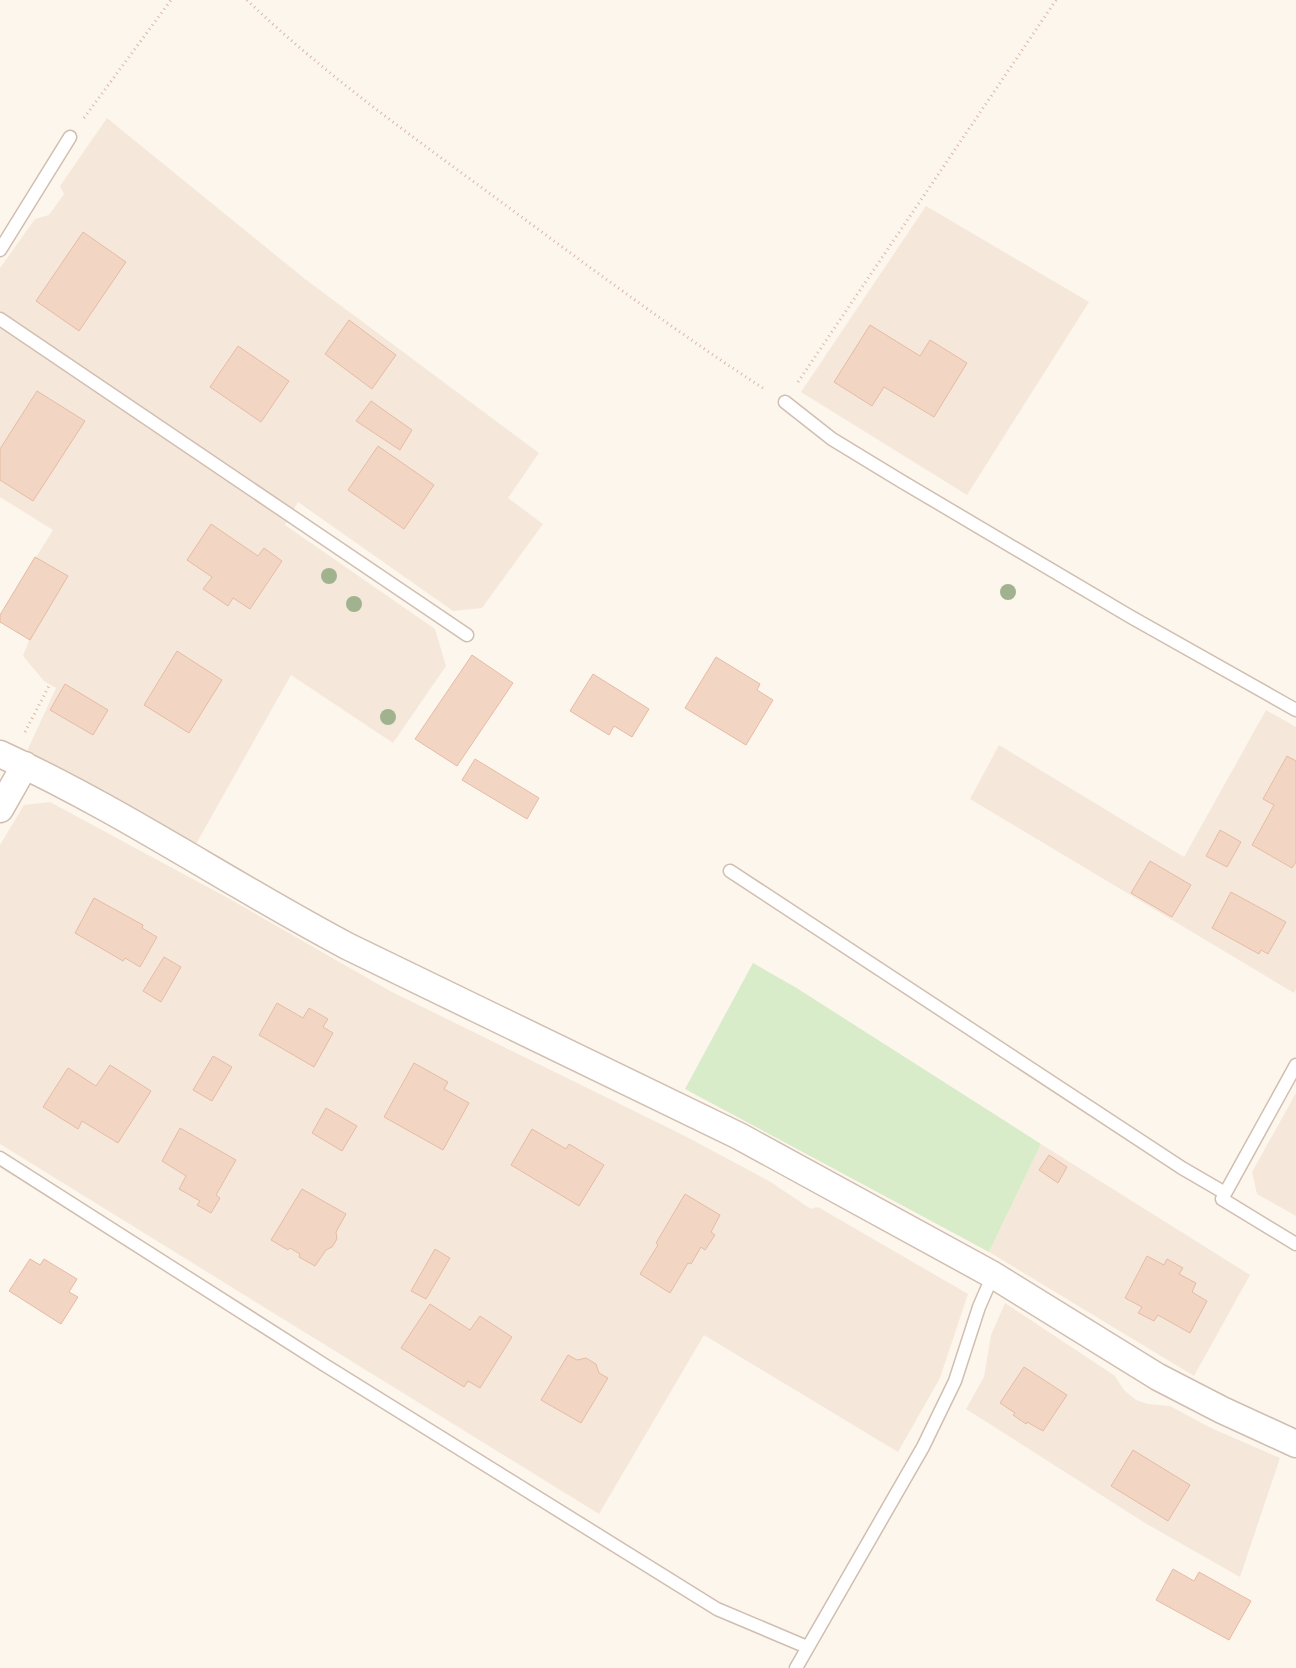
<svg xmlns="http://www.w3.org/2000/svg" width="1296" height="1668" font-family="'Space Grotesk',sans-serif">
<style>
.residential{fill:#f5e8da}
.green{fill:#d8ecc9}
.building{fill:#f3d5c3;stroke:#e6bba3}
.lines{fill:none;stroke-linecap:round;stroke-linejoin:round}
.lane-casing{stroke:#d1beb0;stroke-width:15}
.street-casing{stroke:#d1beb0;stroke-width:29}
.path{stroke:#d9b8a5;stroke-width:3;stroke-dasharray:1 4;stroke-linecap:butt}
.lane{stroke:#fff;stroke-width:12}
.street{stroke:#fff;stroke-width:26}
.tree{fill:#a0b28e}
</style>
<rect width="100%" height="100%" fill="#fdf6ec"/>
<path class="residential" d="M 107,118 L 305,279 L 539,453 L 508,498 L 543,524 L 482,608 L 453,611 L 298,502 L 285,525 L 435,629 L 446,666 L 393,743 L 291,675 L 196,844 L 27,751 L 56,688 L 44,681 L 23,656 L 29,640 L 0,622 L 0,615 L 53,530 L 0,497 L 0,268 L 35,219 L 49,215 L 64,194 L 60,186 Z
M 926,206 L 1089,302 L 967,495 L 801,392 Z
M 1266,710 L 1296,727 L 1296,989 L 1294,993 L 970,799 L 999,745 L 1184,857 Z
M 50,802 L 228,898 L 390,991 L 683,1135 L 769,1181 L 811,1209 L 818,1207 L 968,1294 L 940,1378 L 898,1452 L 704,1335 L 599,1514 L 0,1144 L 0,845 L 24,805 Z
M 1296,1093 L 1296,1216 L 1257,1194 L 1252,1172 Z
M 1041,1144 L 1250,1275 L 1194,1376 L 989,1252 Z
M 1005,1303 L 1115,1376 L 1124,1390 L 1136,1400 L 1148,1404 L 1170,1406 L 1211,1428 L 1280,1458 L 1240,1577 L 1145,1523 L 966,1409 L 984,1377 L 991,1335 Z"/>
<path class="green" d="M 753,963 L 795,987 L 1041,1144 L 989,1252 L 685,1089 Z"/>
<path class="building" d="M 83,232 L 126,262 L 79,331 L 36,301 Z
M 349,320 L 396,355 L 372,389 L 325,354 Z
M 870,325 L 920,356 L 930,340 L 967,363 L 934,417 L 884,387 L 872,406 L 834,382 Z
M 238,346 L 289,381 L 261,422 L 210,387 Z
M 37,391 L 85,421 L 33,501 L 0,480 L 0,449 Z
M 371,401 L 412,430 L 400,450 L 356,421 Z
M 378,446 L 434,485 L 404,529 L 348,490 Z
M 211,524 L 258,556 L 264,548 L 282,561 L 250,609 L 233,598 L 228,606 L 203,589 L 212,577 L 187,560 Z
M 35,557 L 68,576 L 30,640 L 0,622 L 0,615 Z
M 177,651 L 222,680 L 189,733 L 144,705 Z
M 472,655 L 513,683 L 457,766 L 415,739 Z
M 716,657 L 760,684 L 757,690 L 773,700 L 746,745 L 685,708 Z
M 593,674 L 649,709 L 632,737 L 614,726 L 609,735 L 570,711 Z
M 65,684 L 108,710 L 93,735 L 50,710 Z
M 1287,756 L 1296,761 L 1296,862 L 1292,868 L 1252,845 L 1274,805 L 1263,799 Z
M 475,759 L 539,798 L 527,819 L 462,780 Z
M 1220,830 L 1241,842 L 1227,867 L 1206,856 Z
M 1150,861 L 1191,885 L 1172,917 L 1131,893 Z
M 1231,892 L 1286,922 L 1268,954 L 1261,950 L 1259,954 L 1212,928 Z
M 94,898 L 143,925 L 142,928 L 157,937 L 140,967 L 125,958 L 123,961 L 75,933 Z
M 164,957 L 181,967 L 161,1002 L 143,991 Z
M 277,1003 L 303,1018 L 309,1008 L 328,1019 L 323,1027 L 333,1033 L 314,1067 L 259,1035 Z
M 213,1056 L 232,1067 L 212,1101 L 193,1090 Z
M 414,1063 L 448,1082 L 444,1089 L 469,1103 L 443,1150 L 384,1117 Z
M 110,1065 L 151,1091 L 118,1143 L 82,1121 L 78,1129 L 43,1107 L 68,1068 L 96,1086 Z
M 326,1108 L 357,1126 L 342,1151 L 312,1133 Z
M 180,1128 L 236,1160 L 216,1195 L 220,1198 L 211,1213 L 197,1205 L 200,1201 L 179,1189 L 186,1176 L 162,1161 Z
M 532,1129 L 566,1149 L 569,1144 L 604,1165 L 579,1206 L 511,1165 Z
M 1049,1155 L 1067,1167 L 1058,1183 L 1039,1170 Z
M 302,1189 L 346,1214 L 336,1232 L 337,1239 L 332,1247 L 326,1250 L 315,1266 L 299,1257 L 300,1254 L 290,1248 L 288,1250 L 271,1240 Z
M 685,1194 L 720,1215 L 711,1232 L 715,1235 L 705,1250 L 701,1247 L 691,1264 L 688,1263 L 670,1293 L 640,1274 L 658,1245 L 656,1243 Z
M 435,1249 L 450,1258 L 426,1299 L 411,1291 Z
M 1147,1256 L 1164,1265 L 1167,1259 L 1183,1268 L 1179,1274 L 1196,1283 L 1192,1292 L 1207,1301 L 1190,1333 L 1158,1315 L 1154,1321 L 1138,1313 L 1142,1307 L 1125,1298 Z
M 30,1259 L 40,1265 L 44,1259 L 77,1279 L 69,1292 L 78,1297 L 61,1324 L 9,1291 Z
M 430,1304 L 470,1330 L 480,1316 L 512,1337 L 480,1388 L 468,1381 L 464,1387 L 401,1348 Z
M 568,1355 L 577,1360 L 586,1358 L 596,1364 L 599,1373 L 608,1378 L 581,1423 L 541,1400 Z
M 1024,1367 L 1067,1395 L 1043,1431 L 1027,1422 L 1026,1424 L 1013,1415 L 1015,1413 L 1000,1403 Z
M 1133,1450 L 1190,1485 L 1168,1521 L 1111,1486 Z
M 1173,1569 L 1194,1581 L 1199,1572 L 1251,1601 L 1229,1640 L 1156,1600 Z"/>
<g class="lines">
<g class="lane-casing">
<path id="lane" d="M 0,250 L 70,137
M 0,319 L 467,635
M 785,402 L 832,439 L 901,481 L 1131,617 L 1296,710
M 730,871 L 1182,1168 L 1225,1193
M 1296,1065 L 1222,1199 L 1296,1244
M 0,1158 L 323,1364 L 717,1609 L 807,1647
M 796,1668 L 923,1447 L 955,1381 L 979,1307 L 993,1275"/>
</g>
<g class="street-casing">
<path id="street" d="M 0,754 C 120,809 230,884 347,946 L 739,1136 L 993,1275 L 1158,1377 L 1222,1410 L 1296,1444
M 0,809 L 25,765"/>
</g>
<path class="path" d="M 247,0 C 326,76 416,139 504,204 C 591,268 676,332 766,390
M 84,118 L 171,0
M 798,382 L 1056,0
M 25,732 L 50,684"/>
<use href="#lane" class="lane"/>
<use href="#street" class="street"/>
</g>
<g class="tree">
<circle cx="329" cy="576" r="8"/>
<circle cx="1008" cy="592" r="8"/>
<circle cx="354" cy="604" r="8"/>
<circle cx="388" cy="717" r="8"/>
</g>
</svg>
